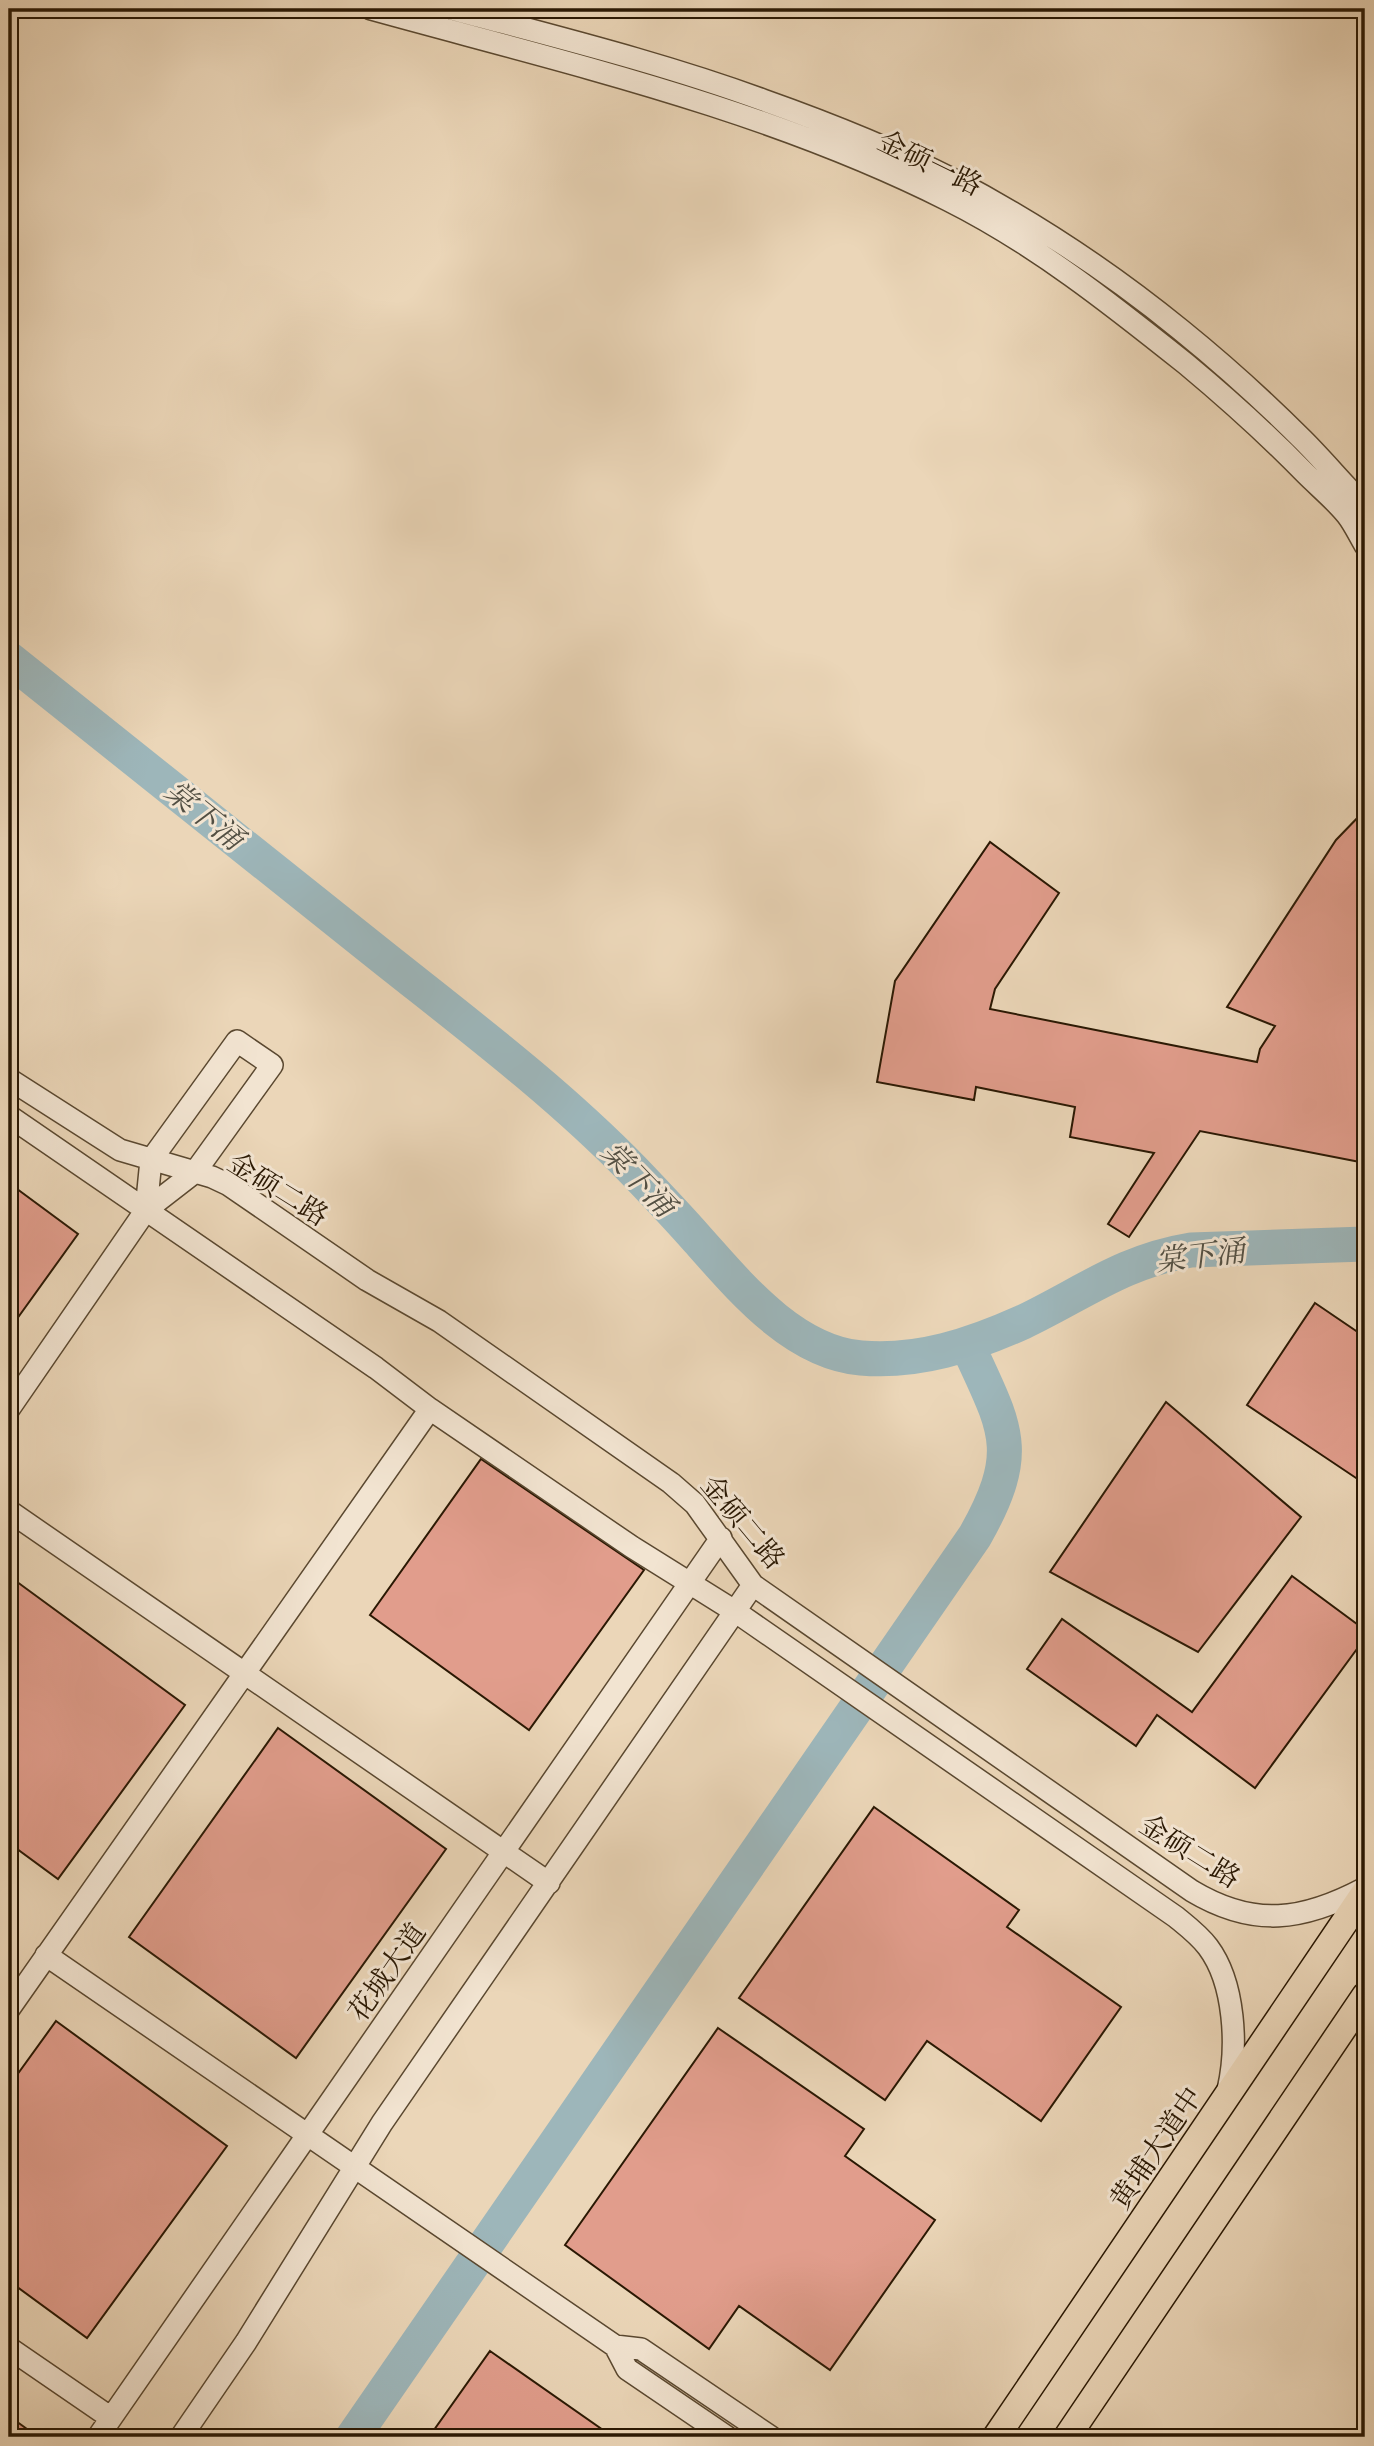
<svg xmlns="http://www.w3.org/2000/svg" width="1374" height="2446" font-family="'IM FELL Great Primer','Noto Serif SC',serif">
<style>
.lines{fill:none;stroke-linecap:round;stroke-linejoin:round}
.river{stroke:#9db6ba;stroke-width:35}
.building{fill:#e19d8c;stroke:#2a1803;stroke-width:2}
.minor-casing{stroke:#5a4830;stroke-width:24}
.major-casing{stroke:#2a1803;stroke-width:29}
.minor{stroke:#f2e4d1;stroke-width:21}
.major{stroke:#ebd6b8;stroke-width:26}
.labels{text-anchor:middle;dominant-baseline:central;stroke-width:6;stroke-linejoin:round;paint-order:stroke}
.street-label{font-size:28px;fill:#2a1803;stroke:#f2e4d1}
.water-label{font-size:30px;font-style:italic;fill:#524f43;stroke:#f2e4d1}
</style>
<rect width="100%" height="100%" fill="#ebd6b8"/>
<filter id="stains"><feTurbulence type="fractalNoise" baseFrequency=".00286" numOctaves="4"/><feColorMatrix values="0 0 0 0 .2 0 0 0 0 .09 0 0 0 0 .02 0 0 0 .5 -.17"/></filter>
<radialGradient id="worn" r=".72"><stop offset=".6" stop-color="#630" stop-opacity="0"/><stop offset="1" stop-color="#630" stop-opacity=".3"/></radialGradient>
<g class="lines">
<path class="river" d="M 9,659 C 129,755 250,851 370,947 C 460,1019 553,1088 633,1170 C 655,1193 677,1216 698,1240 C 740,1287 793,1352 861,1358 C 918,1363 972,1345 1023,1322 C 1082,1294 1123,1261 1191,1250 L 1365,1244
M 353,2437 L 975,1536 C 1024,1449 1005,1428 967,1344"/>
</g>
<path class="building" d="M 1365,810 L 1365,1163 L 1200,1131 L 1129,1237 L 1108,1224 L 1154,1153 L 1070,1137 L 1075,1107 L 976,1087 L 974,1100 L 877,1082 L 895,981 L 990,842 L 1059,893 L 995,989 L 990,1009 L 1257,1062 L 1260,1049 L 1275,1026 L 1227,1007 L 1336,840 Z
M 9,1183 L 78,1234 L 9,1330 Z
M 1315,1303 L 1365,1337 L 1365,1484 L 1247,1405 Z
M 1166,1402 L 1301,1517 L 1198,1652 L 1050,1572 Z
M 481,1459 L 644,1570 L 529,1730 L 370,1615 Z
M 9,1576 L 185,1705 L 58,1879 L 9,1843 Z
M 1292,1576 L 1365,1630 L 1365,1638 L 1255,1788 L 1157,1715 L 1136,1746 L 1027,1669 L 1062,1619 L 1192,1712 Z
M 278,1728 L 446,1849 L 296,2058 L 129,1937 Z
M 874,1807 L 1019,1910 L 1007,1927 L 1121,2007 L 1041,2121 L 927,2041 L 885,2100 L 739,1998 Z
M 56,2021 L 227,2146 L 87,2338 L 9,2281 L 9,2086 Z
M 718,2028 L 864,2129 L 845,2156 L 935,2220 L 830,2370 L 739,2306 L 709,2349 L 565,2245 Z
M 490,2351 L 613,2437 L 429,2437 Z
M 9,2416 L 38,2437 L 9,2437 Z"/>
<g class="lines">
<g class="minor-casing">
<path id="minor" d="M 371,9 C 566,63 765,108 948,200 C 1034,243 1111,304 1186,364 C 1228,399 1268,435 1306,474 C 1319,487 1335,500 1347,515 C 1354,524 1359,535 1365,545
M 452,9 C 556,37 662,63 763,100 C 828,123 893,149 954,180 C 1034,222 1111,273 1181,330 C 1223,364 1264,401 1303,440 C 1324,461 1344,485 1365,506
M 9,1079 L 120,1150 L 212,1177 L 229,1185 L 367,1280 L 439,1321 L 671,1483 L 695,1504 L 753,1585 L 1192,1891 C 1254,1928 1303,1921 1365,1888
M 9,1116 L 376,1368 L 430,1409 L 632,1547 L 736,1612 L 1176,1917 C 1187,1926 1199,1935 1208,1947 C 1235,1983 1238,2047 1228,2090
M 9,1409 L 146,1210 L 195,1172 L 272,1065 L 237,1041 L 151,1160 L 146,1210
M 9,1511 L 549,1883
M 46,1955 L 615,2346 L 627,2369 L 727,2437
M 9,2009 L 430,1409
M 615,2346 L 641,2349 L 771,2437
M 9,2348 L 111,2418
M 98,2437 L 721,1538
M 181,2437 L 246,2342 L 382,2123 L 753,1585"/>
</g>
<g class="major-casing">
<path id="major" d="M 996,2437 L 1365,1892
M 1067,2437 L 1365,1996"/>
</g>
<use href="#minor" class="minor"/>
<use href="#major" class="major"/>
</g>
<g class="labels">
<g class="street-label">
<text transform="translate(930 163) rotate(26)">金硕一路</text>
<text transform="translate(278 1189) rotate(32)">金硕二路</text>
<text transform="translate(743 1522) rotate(50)">金硕二路</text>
<text transform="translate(1190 1851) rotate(32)">金硕二路</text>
<text transform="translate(387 1972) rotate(-55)">花城大道</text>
<text transform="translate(1156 2148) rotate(-56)">黄埔大道中</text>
</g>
<g class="water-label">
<text transform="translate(204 815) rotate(39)">棠下涌</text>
<text transform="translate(638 1179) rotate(46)">棠下涌</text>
<text transform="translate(1200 1256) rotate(-7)">棠下涌</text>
</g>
</g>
<rect width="1374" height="2446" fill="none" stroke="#ebd6b8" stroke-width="35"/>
<rect x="10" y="10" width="1353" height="2425" fill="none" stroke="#2a1803" stroke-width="3.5"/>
<rect x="18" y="18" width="1339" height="2411" fill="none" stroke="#2a1803" stroke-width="2"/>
<rect width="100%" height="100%" filter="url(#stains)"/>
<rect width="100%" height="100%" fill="url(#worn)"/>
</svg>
